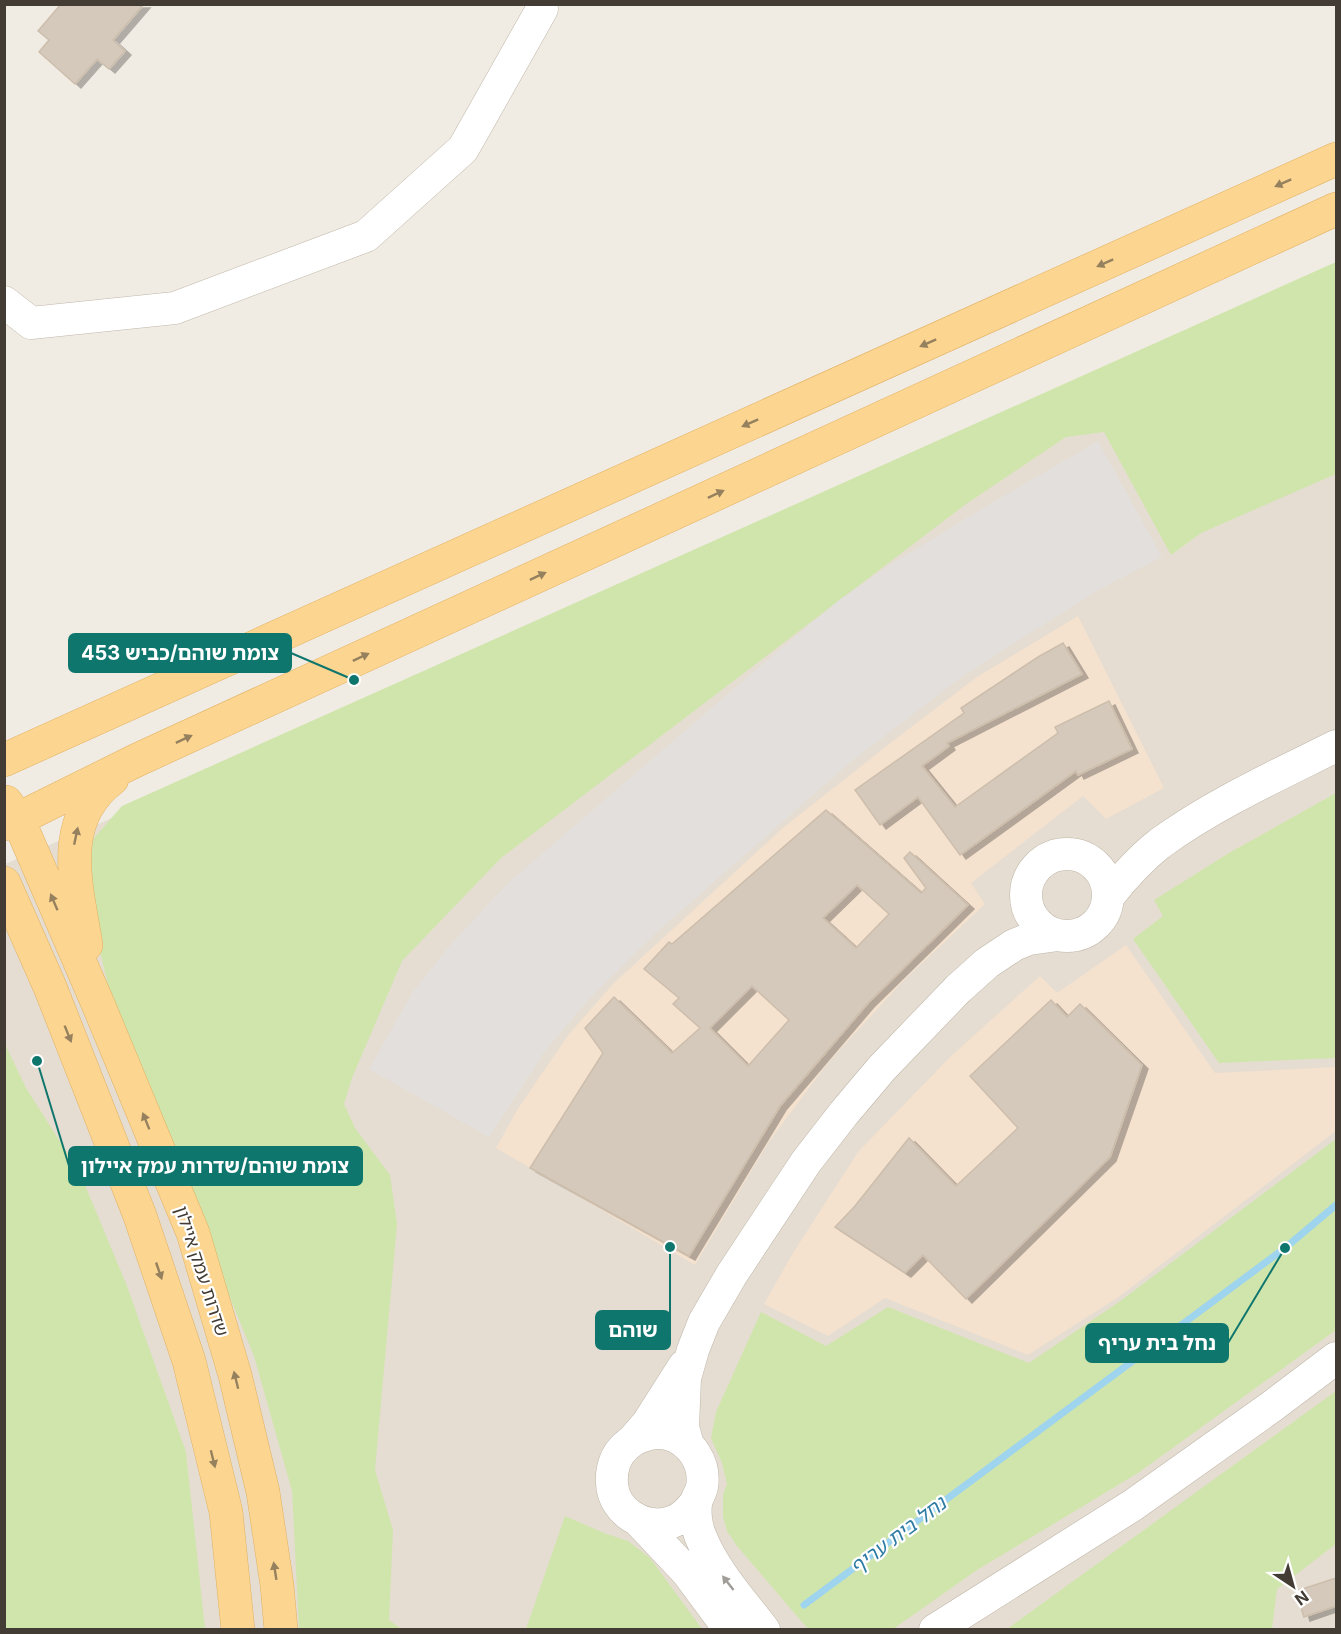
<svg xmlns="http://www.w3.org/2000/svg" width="1341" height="1634" font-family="Inter,'Noto Sans Hebrew',sans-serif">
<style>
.residential{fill:#e5ddd1}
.commercial{fill:#f4e1ce}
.green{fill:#d0e5ac}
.parking{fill:#e2dfdc}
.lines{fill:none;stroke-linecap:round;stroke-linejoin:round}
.stream{stroke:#9fd4ee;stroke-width:7}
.building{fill:#d5c9bc;stroke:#cdbeac;stroke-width:1.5;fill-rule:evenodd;filter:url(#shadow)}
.minor-casing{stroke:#bfb6a9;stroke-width:33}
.major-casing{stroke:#e1b162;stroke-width:34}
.minor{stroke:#fff;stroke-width:32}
.major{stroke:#fcd591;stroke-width:33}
.oneway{fill:#96815e}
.oneway2{fill:#a19e9a}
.labels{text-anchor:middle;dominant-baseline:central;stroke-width:4.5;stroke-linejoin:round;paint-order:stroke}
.street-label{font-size:18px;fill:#433c34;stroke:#fff}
.water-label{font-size:20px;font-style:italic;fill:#2e7ba4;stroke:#fff}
.leader{fill:none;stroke:#0f766e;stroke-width:2}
.callout-dot{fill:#0f766e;stroke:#fff;stroke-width:2}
.callout{fill:#0f766e;stroke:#0f766e;stroke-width:2}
.callout-label{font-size:20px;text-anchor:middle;font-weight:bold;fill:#fff}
</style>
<defs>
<filter id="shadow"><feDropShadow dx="6" dy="4" stdDeviation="0" flood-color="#0004"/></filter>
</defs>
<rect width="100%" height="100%" fill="#f1ece3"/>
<path class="residential" d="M 1336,292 L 1336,1629 L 5,1630 L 5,864 Z"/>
<path class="commercial" d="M 1078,616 L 1164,788 L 1106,819 L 1083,796 L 971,883 L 985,904 L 902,982 L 827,1064 L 768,1143 L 695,1265 L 496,1148 L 517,1110 L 569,1034 L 614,983 L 784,827 L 902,734 L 977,677 Z
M 1126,945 L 1215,1073 L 1336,1067 L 1336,1131 L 1120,1296 L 1028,1355 L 885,1298 L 828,1336 L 764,1304 L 793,1253 L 858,1152 L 950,1057 L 1040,976 L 1057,993 Z"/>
<path class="green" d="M 1336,262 L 1336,474 L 1201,533 L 1171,555 L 1104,432 L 1066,437 L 966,504 L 501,858 L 402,961 L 352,1078 L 344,1104 L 355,1128 L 390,1175 L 397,1224 L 375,1470 L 393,1530 L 389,1620 L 401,1629 L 299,1629 L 292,1491 L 254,1356 L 221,1276 L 111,998 L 87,896 L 86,865 L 93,839 L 122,806 Z
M 1336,793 L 1336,1058 L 1219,1063 L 1133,939 L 1163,916 L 1154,900 L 1229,853 Z
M 4,1042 L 26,1088 L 80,1173 L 127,1286 L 186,1452 L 205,1629 L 5,1629 Z
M 1336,1139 L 1336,1330 L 1138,1473 L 977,1570 L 893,1629 L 808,1629 L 737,1546 L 727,1531 L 723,1517 L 723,1495 L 727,1484 L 722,1463 L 711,1438 L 716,1412 L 761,1312 L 826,1346 L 888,1307 L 1029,1363 L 1119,1302 Z
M 1336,1391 L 1336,1544 L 1277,1589 L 1272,1629 L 1007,1629 Z
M 565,1516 L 604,1533 L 628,1541 L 650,1558 L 702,1629 L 526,1629 Z"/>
<path class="parking" d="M 1098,441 L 1162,557 L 1100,589 L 964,675 L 848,764 L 657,932 L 591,997 L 545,1051 L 489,1137 L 369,1069 L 412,993 L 451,944 L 508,883 L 759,667 L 839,600 L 893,563 L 988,505 Z"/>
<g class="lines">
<path class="stream" d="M 804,1605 L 1285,1248 L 1336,1205"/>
</g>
<path class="building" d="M 61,4 L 144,4 L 113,40 L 125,51 L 109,69 L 97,59 L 75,84 L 39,52 L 49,40 L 38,31 Z
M 1063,643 L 1082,674 L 947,743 L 949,746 L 922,766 L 955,807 L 1058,733 L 1055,727 L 1109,701 L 1132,749 L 1078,775 L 1076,771 L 960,855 L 918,797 L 880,825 L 855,790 L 964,713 L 961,708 L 1038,657 Z
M 826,810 L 921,893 L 926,888 L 904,858 L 910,852 L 968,905 L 868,1003 L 780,1106 L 689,1256 L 530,1168 L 603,1053 L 585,1028 L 614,997 L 672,1053 L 700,1028 L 673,1004 L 679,998 L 644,969 L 669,942 L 672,944 ZM 857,885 L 889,914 L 856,948 L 823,918 ZM 752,986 L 789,1020 L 748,1066 L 710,1028 Z
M 1051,1000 L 1067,1017 L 1080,1004 L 1142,1065 L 1110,1157 L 966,1299 L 923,1255 L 905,1273 L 835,1227 L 855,1206 L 909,1138 L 956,1186 L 1018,1128 L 970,1076 Z
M 1336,1578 L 1336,1606 L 1304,1617 L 1296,1591 Z"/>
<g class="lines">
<g class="minor-casing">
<path id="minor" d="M 4,302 L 31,323 L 175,308 L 366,236 L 463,149 L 542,9 L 541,4
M1026 895a41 41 0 1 1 82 0a41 41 0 1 1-82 0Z
M 1108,897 C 1123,878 1140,859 1159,844 C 1212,805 1278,775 1336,746
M 634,1439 L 647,1424 L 684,1366
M 688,1445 L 683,1427 L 685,1378 L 693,1350 L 704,1322 L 732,1274 L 806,1162 L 844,1113 L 882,1068 L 958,989 L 987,963 L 1014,945 L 1029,939 L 1058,935
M 696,1502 C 689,1511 683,1518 672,1522 C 645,1531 613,1512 612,1483 C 611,1470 615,1455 626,1446 C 636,1436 654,1431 668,1434 C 691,1440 706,1464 702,1487 C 701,1491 699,1495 697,1499 C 694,1510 696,1525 700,1535 C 714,1571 741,1600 764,1630
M 638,1520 L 687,1572 L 730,1630
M 935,1630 L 1133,1505 L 1271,1407 L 1336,1358"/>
</g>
<g class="major-casing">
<path id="major" d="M 4,760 L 1336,159
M 6,802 L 18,819 L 98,1004 L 193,1233 L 235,1375 L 263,1492 L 277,1585 L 281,1630
M 4,824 L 18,819 L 137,760 L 1336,209
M 4,883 L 50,987 L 140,1216 L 189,1361 L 226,1512 L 238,1630
M 86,945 C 77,887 56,821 112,779"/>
</g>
<use href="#minor" class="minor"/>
<use href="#major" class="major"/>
</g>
<defs><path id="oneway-solid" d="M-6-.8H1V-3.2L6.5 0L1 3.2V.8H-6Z" transform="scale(1.5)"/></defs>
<g class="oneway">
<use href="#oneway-solid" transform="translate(1283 183) rotate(156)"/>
<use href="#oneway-solid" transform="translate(1105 263) rotate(156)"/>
<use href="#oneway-solid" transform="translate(928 343) rotate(156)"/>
<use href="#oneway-solid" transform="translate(750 423) rotate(156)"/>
<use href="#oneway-solid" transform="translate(716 494) rotate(-25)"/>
<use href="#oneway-solid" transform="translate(538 576) rotate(-25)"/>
<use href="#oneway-solid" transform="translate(361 657) rotate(-25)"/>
<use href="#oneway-solid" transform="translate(184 739) rotate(-25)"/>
<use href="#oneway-solid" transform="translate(76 836) rotate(-78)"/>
<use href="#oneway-solid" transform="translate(54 902) rotate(-113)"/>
<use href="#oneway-solid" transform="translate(68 1034) rotate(68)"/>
<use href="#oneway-solid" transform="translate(146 1121) rotate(-112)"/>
<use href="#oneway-solid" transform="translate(159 1271) rotate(71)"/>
<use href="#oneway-solid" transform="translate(236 1380) rotate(-104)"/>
<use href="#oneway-solid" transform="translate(213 1459) rotate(76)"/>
<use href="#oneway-solid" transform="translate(275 1571) rotate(-99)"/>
</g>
<use class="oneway2" href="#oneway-solid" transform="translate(728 1583) rotate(-128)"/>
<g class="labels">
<g class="street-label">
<text transform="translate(202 1271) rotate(72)">שדרות עמק איילון</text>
</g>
<g class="water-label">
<text transform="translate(898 1535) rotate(-37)">נחל בית עריף</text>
</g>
</g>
<path class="leader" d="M354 680L291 653M37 1061L69 1166M670 1247L670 1330M1285 1248L1228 1343"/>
<g class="callout-dot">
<circle cx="354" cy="680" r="6"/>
<circle cx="37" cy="1061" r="6"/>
<circle cx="670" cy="1247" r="6"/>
<circle cx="1285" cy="1248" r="6"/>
</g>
<g class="callout">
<rect x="69" y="634" width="222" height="38" rx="6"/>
<rect x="69" y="1147" width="293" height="38" rx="6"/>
<rect x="596" y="1311" width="74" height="38" rx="6"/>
<rect x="1086" y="1324" width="142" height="38" rx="6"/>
</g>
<g class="callout-label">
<text x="180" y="660">צומת שוהם/כביש 453</text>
<text x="215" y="1173">צומת שוהם/שדרות עמק איילון</text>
<text x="633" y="1337">שוהם</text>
<text x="1157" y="1350">נחל בית עריף</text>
</g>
<rect width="1341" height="1634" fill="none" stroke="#433c34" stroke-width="12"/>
<g transform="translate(1293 1586) rotate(144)" stroke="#ffffff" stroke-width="4.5" paint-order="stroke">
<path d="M0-4.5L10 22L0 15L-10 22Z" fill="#433c34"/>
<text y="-9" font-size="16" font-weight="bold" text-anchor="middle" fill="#433c34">N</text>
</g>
</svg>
